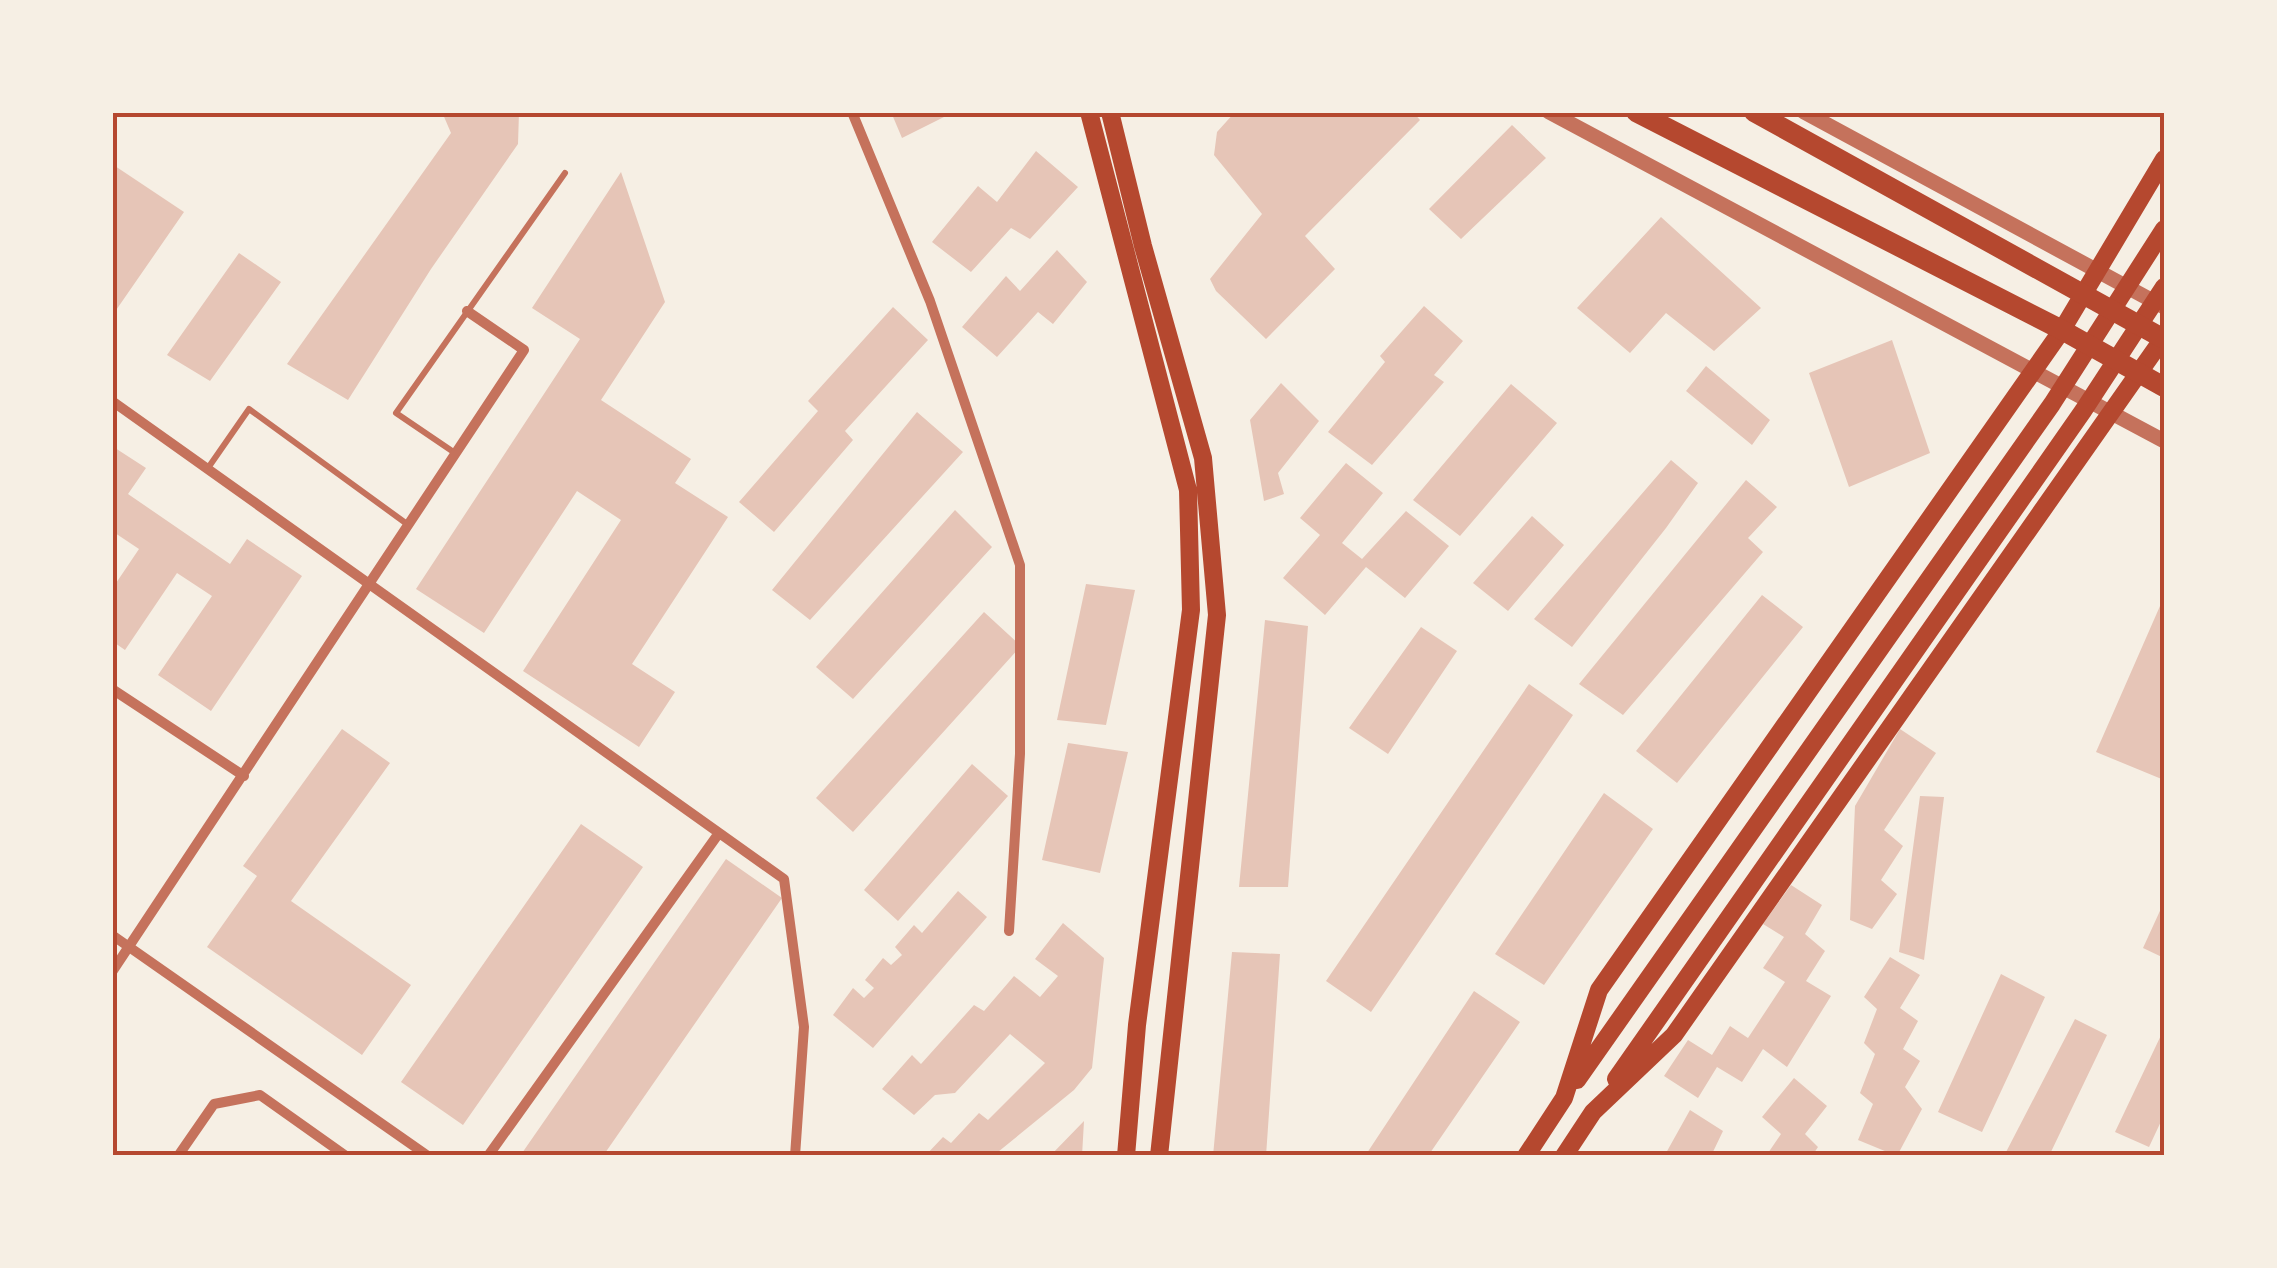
<svg xmlns="http://www.w3.org/2000/svg" width="2277" height="1268" font-family="'Crimson Pro',serif">
<style>
.building{fill:#e6c5b7}
.lines{fill:none;stroke-linecap:round;stroke-linejoin:round}
.service{stroke:#c5725c;stroke-width:6}
.minor{stroke:#c5725c;stroke-width:10}
.tertiary{stroke:#c5725c;stroke-width:15}
.secondary{stroke:#b5482f;stroke-width:18}
.primary{stroke:#b5482f;stroke-width:20}
.neatline{fill:none;stroke:#b5482f;stroke-width:4}
</style>
<rect width="100%" height="100%" fill="#f6efe4"/>
<path class="building" d="M 442,112 L 519,112 L 518,144 L 431,269 L 348,400 L 287,364 L 451,133 Z
M 891,112 L 954,112 L 902,138 Z
M 1235,112 L 1413,112 L 1420,120 L 1305,236 L 1335,269 L 1266,339 L 1216,291 L 1210,279 L 1262,214 L 1214,155 L 1217,132 Z
M 1512,125 L 1546,158 L 1461,239 L 1429,209 Z
M 1036,151 L 1078,187 L 1030,239 L 1011,228 L 971,272 L 932,242 L 978,186 L 997,202 Z
M 112,164 L 184,212 L 112,316 Z
M 621,172 L 665,302 L 601,400 L 691,459 L 675,483 L 728,517 L 632,664 L 675,692 L 639,747 L 523,671 L 621,520 L 577,491 L 484,633 L 416,589 L 580,339 L 532,308 Z
M 1661,217 L 1761,308 L 1714,351 L 1666,313 L 1630,353 L 1577,308 Z
M 1057,250 L 1087,282 L 1053,324 L 1038,312 L 997,357 L 962,327 L 1006,276 L 1020,291 Z
M 239,253 L 281,282 L 210,381 L 167,355 Z
M 1424,306 L 1463,341 L 1434,375 L 1444,382 L 1372,465 L 1328,432 L 1385,362 L 1380,356 Z
M 893,307 L 928,340 L 845,431 L 853,440 L 774,532 L 739,502 L 818,411 L 808,401 Z
M 1892,340 L 1930,453 L 1849,487 L 1809,373 Z
M 1706,366 L 1770,420 L 1752,445 L 1686,391 Z
M 1281,383 L 1319,421 L 1278,473 L 1284,494 L 1264,501 L 1250,420 Z
M 1511,384 L 1557,423 L 1460,536 L 1413,500 Z
M 917,412 L 963,452 L 810,620 L 772,590 Z
M 112,446 L 146,468 L 128,494 L 230,564 L 247,539 L 302,576 L 211,711 L 158,675 L 212,596 L 177,573 L 125,650 L 112,641 L 112,589 L 139,549 L 112,531 Z
M 1671,460 L 1698,483 L 1666,528 L 1572,647 L 1534,619 Z
M 1346,463 L 1383,493 L 1342,543 L 1362,559 L 1406,511 L 1449,546 L 1405,598 L 1366,567 L 1325,615 L 1283,578 L 1320,535 L 1300,518 Z
M 1746,480 L 1777,507 L 1748,538 L 1763,552 L 1623,715 L 1579,684 Z
M 955,510 L 992,547 L 853,699 L 816,667 Z
M 1532,516 L 1564,545 L 1508,611 L 1473,583 Z
M 1086,584 L 1135,590 L 1106,725 L 1057,720 Z
M 1762,595 L 1803,627 L 1677,783 L 1636,751 Z
M 2160,606 L 2164,608 L 2164,780 L 2096,752 Z
M 984,612 L 1021,646 L 853,832 L 816,798 Z
M 1265,620 L 1308,626 L 1288,887 L 1239,887 Z
M 1421,627 L 1457,651 L 1388,754 L 1349,728 Z
M 1529,684 L 1573,715 L 1371,1012 L 1326,981 Z
M 342,729 L 390,763 L 291,901 L 411,985 L 362,1055 L 207,947 L 257,876 L 243,866 Z
M 1900,729 L 1936,753 L 1884,830 L 1903,846 L 1881,880 L 1897,894 L 1872,929 L 1850,920 L 1855,806 Z
M 1068,743 L 1128,752 L 1100,873 L 1042,860 Z
M 972,764 L 1008,796 L 898,921 L 864,890 Z
M 1604,793 L 1653,829 L 1544,985 L 1495,954 Z
M 1920,796 L 1944,797 L 1924,960 L 1899,952 Z
M 581,824 L 643,867 L 463,1125 L 401,1082 Z
M 726,859 L 782,898 L 603,1156 L 520,1156 Z
M 1791,885 L 1822,905 L 1805,934 L 1825,951 L 1806,981 L 1831,996 L 1787,1067 L 1763,1049 L 1742,1082 L 1717,1067 L 1698,1098 L 1664,1076 L 1688,1040 L 1712,1055 L 1730,1026 L 1748,1038 L 1785,982 L 1763,968 L 1784,937 L 1763,924 Z
M 958,891 L 987,917 L 873,1048 L 833,1015 L 853,988 L 864,998 L 874,988 L 865,980 L 883,958 L 891,965 L 902,955 L 895,947 L 914,925 L 922,933 Z
M 2164,902 L 2164,958 L 2143,948 Z
M 1063,923 L 1104,958 L 1092,1068 L 1074,1090 L 993,1156 L 925,1156 L 943,1137 L 951,1143 L 979,1113 L 988,1120 L 1045,1063 L 1010,1034 L 955,1093 L 935,1095 L 914,1115 L 882,1089 L 912,1055 L 921,1064 L 974,1005 L 984,1011 L 1014,976 L 1040,997 L 1058,976 L 1035,959 Z
M 1232,952 L 1280,954 L 1266,1156 L 1213,1156 Z
M 1890,957 L 1920,975 L 1900,1008 L 1918,1021 L 1903,1049 L 1920,1061 L 1905,1087 L 1922,1109 L 1897,1156 L 1858,1140 L 1873,1104 L 1860,1093 L 1875,1054 L 1864,1043 L 1877,1009 L 1864,997 Z
M 2001,974 L 2045,997 L 1982,1132 L 1938,1112 Z
M 1474,991 L 1520,1022 L 1428,1156 L 1365,1156 Z
M 2075,1019 L 2107,1035 L 2049,1156 L 2005,1154 Z
M 2164,1029 L 2164,1115 L 2149,1147 L 2115,1132 Z
M 1794,1078 L 1827,1106 L 1805,1134 L 1818,1147 L 1812,1156 L 1766,1156 L 1781,1134 L 1762,1117 Z
M 1690,1110 L 1723,1131 L 1711,1156 L 1666,1153 Z
M 1084,1121 L 1082,1156 L 1050,1156 Z"/>
<g class="lines">
<path class="service" d="M 455,453 L 396,413 L 565,173
M 208,468 L 249,409 L 407,524"/>
<path class="minor" d="M 852,112 L 930,301 L 1020,565 L 1020,754 L 1009,931
M 112,401 L 784,879 L 804,1027 L 795,1156
M 112,689 L 244,776
M 112,935 L 428,1156
M 112,972 L 524,350 L 467,311
M 178,1156 L 214,1104 L 260,1095 L 346,1156
M 488,1156 L 719,833"/>
<path class="tertiary" d="M 1549,112 L 2164,441
M 1804,112 L 2164,307"/>
<path class="secondary" d="M 1089,112 L 1188,490 L 1191,610 L 1137,1025 L 1126,1156
M 1110,112 L 1143,246 L 1203,458 L 1217,615 L 1159,1156
M 1616,1079 L 2083,411 L 2164,287
M 1577,1080 L 2052,404 L 2164,229
M 1526,1156 L 1564,1098 L 1599,990 L 2062,330 L 2164,159
M 1564,1156 L 1593,1112 L 1674,1035 L 2164,337"/>
<path class="primary" d="M 1636,112 L 2062,330 L 2164,387
M 1754,112 L 2164,339"/>
</g>
<rect width="2277" height="1268" fill="none" stroke="#f6efe4" stroke-width="230"/>
<rect x="115" y="115" width="2047" height="1038" class="neatline"/>
</svg>
